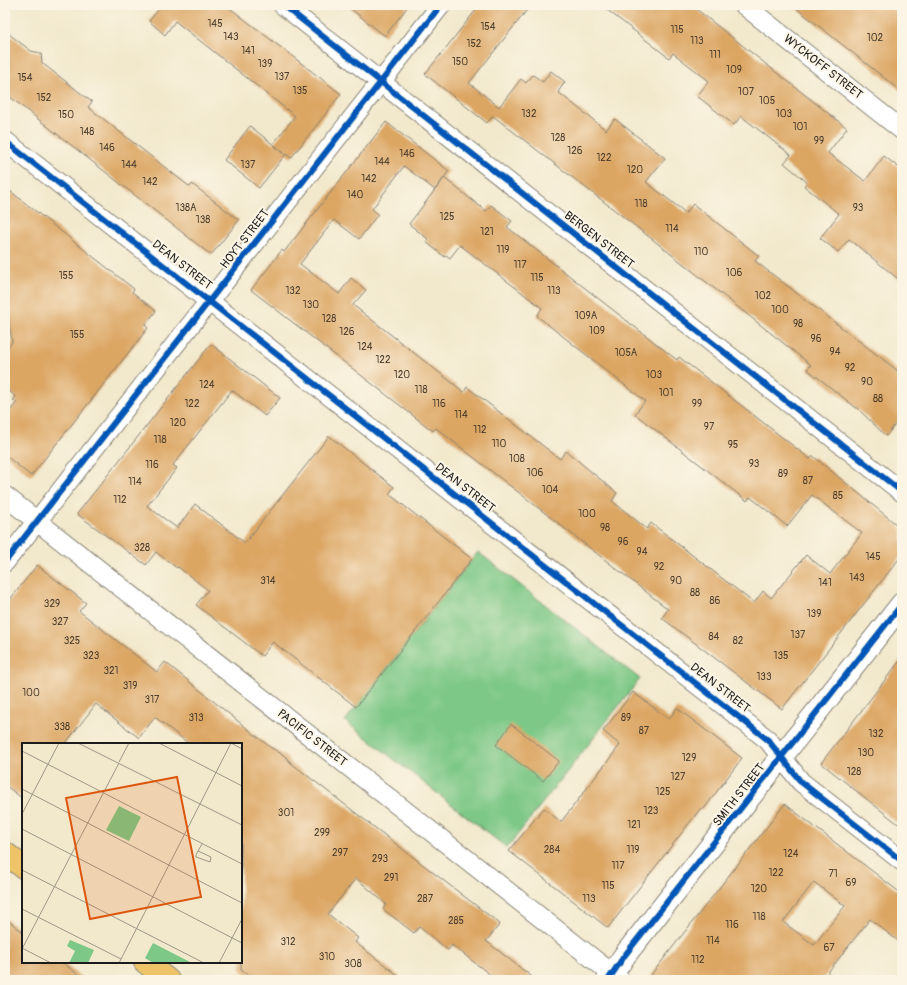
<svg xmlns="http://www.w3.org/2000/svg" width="907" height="985" font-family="Pangolin,sans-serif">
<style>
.green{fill:#7dc886;stroke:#4c7251}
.building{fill:#dba562;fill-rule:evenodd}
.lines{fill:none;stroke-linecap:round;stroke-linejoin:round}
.minor-casing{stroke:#878274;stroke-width:21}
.tertiary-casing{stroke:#878274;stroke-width:24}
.primary-casing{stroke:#878274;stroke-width:24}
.minor{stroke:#fff;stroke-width:19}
.tertiary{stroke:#fff;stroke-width:22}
.primary{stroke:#efc469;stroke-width:22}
.cycleway-casing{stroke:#fcf5e5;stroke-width:8}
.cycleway{stroke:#0057b8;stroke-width:6}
.labels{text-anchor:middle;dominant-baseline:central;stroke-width:4;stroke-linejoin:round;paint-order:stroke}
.number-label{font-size:10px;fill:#4c3e2e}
.street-label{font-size:12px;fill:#1c1c1c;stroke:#fcf5e5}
.inset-road{fill:none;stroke:#9c9786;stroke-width:1}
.view{fill:#de560d;fill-opacity:0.15;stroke:#de560d;stroke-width:2}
.inset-edge{fill:none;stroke:#1c1c1c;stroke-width:2}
</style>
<rect width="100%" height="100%" fill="#fcf5e5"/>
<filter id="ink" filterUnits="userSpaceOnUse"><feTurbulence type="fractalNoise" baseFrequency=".025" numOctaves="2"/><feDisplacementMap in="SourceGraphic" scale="8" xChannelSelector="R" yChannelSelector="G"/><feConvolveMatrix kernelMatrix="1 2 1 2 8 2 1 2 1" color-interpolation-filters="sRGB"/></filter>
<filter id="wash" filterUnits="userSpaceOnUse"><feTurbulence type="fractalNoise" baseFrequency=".012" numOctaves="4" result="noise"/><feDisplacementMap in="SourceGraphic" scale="16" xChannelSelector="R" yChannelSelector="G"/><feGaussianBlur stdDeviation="0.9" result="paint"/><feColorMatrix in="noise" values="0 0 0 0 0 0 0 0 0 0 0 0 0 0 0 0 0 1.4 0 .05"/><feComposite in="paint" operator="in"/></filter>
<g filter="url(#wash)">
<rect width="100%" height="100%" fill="#f2e9cd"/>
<path class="green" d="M 478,552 L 640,679 L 507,848 L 345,721 Z"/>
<g id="blocks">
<path class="building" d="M 155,5 L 226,5 L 341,94 L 291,158 L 286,154 L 259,188 L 224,160 L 250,126 L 285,154 L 273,144 L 295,116 L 175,21 L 165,35 L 149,21 L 159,9 Z
M 346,5 L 409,5 L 385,36 Z
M 480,5 L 531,5 L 469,83 L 499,107 L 521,79 L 526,83 L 533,75 L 543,82 L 551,71 L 565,82 L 558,92 L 606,130 L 615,119 L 665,158 L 646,182 L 686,213 L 693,204 L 759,256 L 755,261 L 902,374 L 902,416 L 886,436 L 859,410 L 807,369 L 811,365 L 652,239 L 493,116 L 487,123 L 425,74 Z
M 601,5 L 691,5 L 847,128 L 828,153 L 865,181 L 884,156 L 902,170 L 902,282 L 849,239 L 838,252 L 820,238 L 839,214 L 804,186 L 807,182 L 784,163 L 791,155 L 741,116 L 734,125 L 697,96 L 709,81 L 673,53 L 669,58 Z
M 792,5 L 902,5 L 902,92 L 848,49 Z
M 5,31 L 31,51 L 41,53 L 42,63 L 92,102 L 88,107 L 190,187 L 192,184 L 239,220 L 211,255 L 5,93 Z
M 386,122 L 449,171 L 435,190 L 404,166 L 372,209 L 378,214 L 359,239 L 334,220 L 300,264 L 339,294 L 351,278 L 366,290 L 353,305 L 464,392 L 467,387 L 560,459 L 566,451 L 617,493 L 612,501 L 647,529 L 651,523 L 754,603 L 763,591 L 771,598 L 806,555 L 830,574 L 862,533 L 812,495 L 787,526 L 750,497 L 747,501 L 635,414 L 645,401 L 537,316 L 542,308 L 460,245 L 450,258 L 446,255 L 445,257 L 426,242 L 428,239 L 409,224 L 444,178 L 486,211 L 491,205 L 512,221 L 507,227 L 677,360 L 679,357 L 810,459 L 813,456 L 902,529 L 902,555 L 782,709 L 662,618 L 668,609 L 436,428 L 433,431 L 251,290 L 282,250 L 284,252 Z
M 5,187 L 134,289 L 132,292 L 156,311 L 145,325 L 148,328 L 31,476 L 5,455 L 5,417 L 17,402 L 13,400 L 16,397 L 5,388 L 5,351 L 12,342 L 8,315 L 5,313 Z
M 211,344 L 280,398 L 265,416 L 232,390 L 173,465 L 177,468 L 147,506 L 177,528 L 195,504 L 245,543 L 329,436 L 394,487 L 389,494 L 472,559 L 356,707 L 273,642 L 262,656 L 196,605 L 208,590 L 178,567 L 177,568 L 156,552 L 146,565 L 77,514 Z
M 37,565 L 86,603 L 79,611 L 157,672 L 165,662 L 270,747 L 285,756 L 291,763 L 500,924 L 486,941 L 536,980 L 497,980 L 452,945 L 448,950 L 419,927 L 414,933 L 383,909 L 386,904 L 356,878 L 328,914 L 358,938 L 355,942 L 404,980 L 254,980 L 241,970 L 241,744 L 189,744 L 155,717 L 139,738 L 96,704 L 65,744 L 23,744 L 23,799 L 5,785 L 5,606 Z
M 902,658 L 902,827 L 821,763 Z
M 633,692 L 669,719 L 677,708 L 742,758 L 703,810 L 701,808 L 608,928 L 509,851 L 544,808 L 561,822 L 620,745 L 603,731 Z
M 511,724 L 559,761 L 543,781 L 496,745 Z
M 785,804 L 902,894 L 902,944 L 870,919 L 822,980 L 647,980 ZM 814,882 L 845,906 L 814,945 L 783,922 Z
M 5,918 L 23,932 L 23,962 L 62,962 L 85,980 L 5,980 Z"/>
</g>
</g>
<g filter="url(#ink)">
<use href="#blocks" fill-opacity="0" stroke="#878274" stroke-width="1"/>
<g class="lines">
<g class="minor-casing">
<path id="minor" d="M 283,5 L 902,492
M 744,5 L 902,130
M 5,141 L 768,740 L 801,782 L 902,861
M 5,496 L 620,980
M 5,562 L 441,5"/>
</g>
<g class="tertiary-casing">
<path id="tertiary" d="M 608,980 L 625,955 L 902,604"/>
</g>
<g class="primary-casing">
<path id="primary" d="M 5,853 L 23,867
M 145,962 L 168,980"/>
</g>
<use href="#minor" class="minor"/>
<use href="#tertiary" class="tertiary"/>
<use href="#primary" class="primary"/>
<g class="cycleway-casing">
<path id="cycleway" d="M 283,5 L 902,492
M 5,141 L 768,740 L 801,782 L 902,861
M 5,562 L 441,5
M 608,980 L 625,955 L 902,604"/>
</g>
<use href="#cycleway" class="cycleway"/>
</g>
</g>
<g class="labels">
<g class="number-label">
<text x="215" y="24">145</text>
<text x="488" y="27">154</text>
<text x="677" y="30">115</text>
<text x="231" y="37">143</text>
<text x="875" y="38">102</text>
<text x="697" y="41">113</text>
<text x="474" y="44">152</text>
<text x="248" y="51">141</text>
<text x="715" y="55">111</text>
<text x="460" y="62">150</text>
<text x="265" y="64">139</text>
<text x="734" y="70">109</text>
<text x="282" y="77">137</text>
<text x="25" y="78">154</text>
<text x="300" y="91">135</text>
<text x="746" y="92">107</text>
<text x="44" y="98">152</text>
<text x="767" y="101">105</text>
<text x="529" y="114">132</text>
<text x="784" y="114">103</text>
<text x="66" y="115">150</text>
<text x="800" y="127">101</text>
<text x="87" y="132">148</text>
<text x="558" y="138">128</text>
<text x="819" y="141">99</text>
<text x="107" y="148">146</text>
<text x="575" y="151">126</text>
<text x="407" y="154">146</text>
<text x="604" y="158">122</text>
<text x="382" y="162">144</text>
<text x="129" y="165">144</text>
<text x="248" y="165">137</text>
<text x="635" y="170">120</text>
<text x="369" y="179">142</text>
<text x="150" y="182">142</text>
<text x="355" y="195">140</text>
<text x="641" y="204">118</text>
<text x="186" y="208">138A</text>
<text x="858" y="208">93</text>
<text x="447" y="217">125</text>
<text x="203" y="220">138</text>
<text x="672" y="229">114</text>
<text x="487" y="232">121</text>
<text x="503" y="250">119</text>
<text x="701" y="252">110</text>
<text x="520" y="265">117</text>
<text x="734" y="273">106</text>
<text x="66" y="276">155</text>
<text x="537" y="278">115</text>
<text x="293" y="291">132</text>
<text x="554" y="291">113</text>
<text x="763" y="296">102</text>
<text x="311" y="305">130</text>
<text x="780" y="310">100</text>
<text x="586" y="316">109A</text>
<text x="329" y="319">128</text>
<text x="798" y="324">98</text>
<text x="597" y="331">109</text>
<text x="347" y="332">126</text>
<text x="77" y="335">155</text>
<text x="816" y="339">96</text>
<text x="365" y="347">124</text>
<text x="835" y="352">94</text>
<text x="626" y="353">105A</text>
<text x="383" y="360">122</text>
<text x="850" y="368">92</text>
<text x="402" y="375">120</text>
<text x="654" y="375">103</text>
<text x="867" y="382">90</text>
<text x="207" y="385">124</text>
<text x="421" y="390">118</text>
<text x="666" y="393">101</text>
<text x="878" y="399">88</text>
<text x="192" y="404">122</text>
<text x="439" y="404">116</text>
<text x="697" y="404">99</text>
<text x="461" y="415">114</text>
<text x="178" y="423">120</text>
<text x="709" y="427">97</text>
<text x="480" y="430">112</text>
<text x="160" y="440">118</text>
<text x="499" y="444">110</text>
<text x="733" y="445">95</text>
<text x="517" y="459">108</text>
<text x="754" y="464">93</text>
<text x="152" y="465">116</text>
<text x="535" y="473">106</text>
<text x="783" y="474">89</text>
<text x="808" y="481">87</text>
<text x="135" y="482">114</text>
<text x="550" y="490">104</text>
<text x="838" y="496">85</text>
<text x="120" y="500">112</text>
<text x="587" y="514">100</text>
<text x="605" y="528">98</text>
<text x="623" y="542">96</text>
<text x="142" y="548">328</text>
<text x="642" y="552">94</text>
<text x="873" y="557">145</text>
<text x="659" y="567">92</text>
<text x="857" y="578">143</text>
<text x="268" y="581">314</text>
<text x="676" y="581">90</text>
<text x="825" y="583">141</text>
<text x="695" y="593">88</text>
<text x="715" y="601">86</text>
<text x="52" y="604">329</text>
<text x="814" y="614">139</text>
<text x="60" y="622">327</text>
<text x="798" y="635">137</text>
<text x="714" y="637">84</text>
<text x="72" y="641">325</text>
<text x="738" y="641">82</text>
<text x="91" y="656">323</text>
<text x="781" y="656">135</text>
<text x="111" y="671">321</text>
<text x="764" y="677">133</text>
<text x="130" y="686">319</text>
<text x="31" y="693">100</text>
<text x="152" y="700">317</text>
<text x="196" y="718">313</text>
<text x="626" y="718">89</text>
<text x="62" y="727">338</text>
<text x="644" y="731">87</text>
<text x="876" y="734">132</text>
<text x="866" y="753">130</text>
<text x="689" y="758">129</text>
<text x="854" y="772">128</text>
<text x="678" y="777">127</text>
<text x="663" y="792">125</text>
<text x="651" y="811">123</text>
<text x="286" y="813">301</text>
<text x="634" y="825">121</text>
<text x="322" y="833">299</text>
<text x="552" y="850">284</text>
<text x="633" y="850">119</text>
<text x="340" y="853">297</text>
<text x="791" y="854">124</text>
<text x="380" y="859">293</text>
<text x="618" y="866">117</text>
<text x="776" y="873">122</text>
<text x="833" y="874">71</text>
<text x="391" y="878">291</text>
<text x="851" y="883">69</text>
<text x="608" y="886">115</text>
<text x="759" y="889">120</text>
<text x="425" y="899">287</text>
<text x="589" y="899">113</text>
<text x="759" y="917">118</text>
<text x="456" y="921">285</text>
<text x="732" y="925">116</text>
<text x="713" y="941">114</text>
<text x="288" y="942">312</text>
<text x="829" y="948">67</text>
<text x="327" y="957">310</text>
<text x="698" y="960">112</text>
<text x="353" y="964">308</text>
</g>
<g class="street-label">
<text transform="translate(823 67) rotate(38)">WYCKOFF STREET</text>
<text transform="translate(245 239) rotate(-52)">HOYT STREET</text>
<text transform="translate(599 240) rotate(38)">BERGEN STREET</text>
<text transform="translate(182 265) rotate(38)">DEAN STREET</text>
<text transform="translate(465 488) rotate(38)">DEAN STREET</text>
<text transform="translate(720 688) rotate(38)">DEAN STREET</text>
<text transform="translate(312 738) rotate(38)">PACIFIC STREET</text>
<text transform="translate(739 795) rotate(-52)">SMITH STREET</text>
</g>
</g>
<g transform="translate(22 743)">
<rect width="220" height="220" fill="#f2e9cd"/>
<path d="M 97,63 L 119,74 L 107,98 L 84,87 ZM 48,197 L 72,207 L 66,220 L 47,220 L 53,208 L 45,203 ZM 131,200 L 168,219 L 168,220 L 131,220 L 123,215 Z" fill="#7dc886"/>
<path class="inset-road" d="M 56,0 L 220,82M 137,0 L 220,43M 209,0 L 220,6M 0,8 L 220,121M 97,19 L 107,0M 0,46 L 220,160M 0,71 L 37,0M 0,86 L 220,200M 176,108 L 189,114 L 188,119 L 174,114 L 174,112 L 176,108 L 180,101M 0,127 L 182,220M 0,166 L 99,216M 0,205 L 29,220M 0,206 L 97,20M 97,220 L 209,0M 197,220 L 220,176"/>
<path class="view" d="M 155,34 L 179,154 L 68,176 L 44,55 Z"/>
<rect width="220" height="220" class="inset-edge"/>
</g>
<rect width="907" height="985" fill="none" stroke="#fcf5e5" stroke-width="20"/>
</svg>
